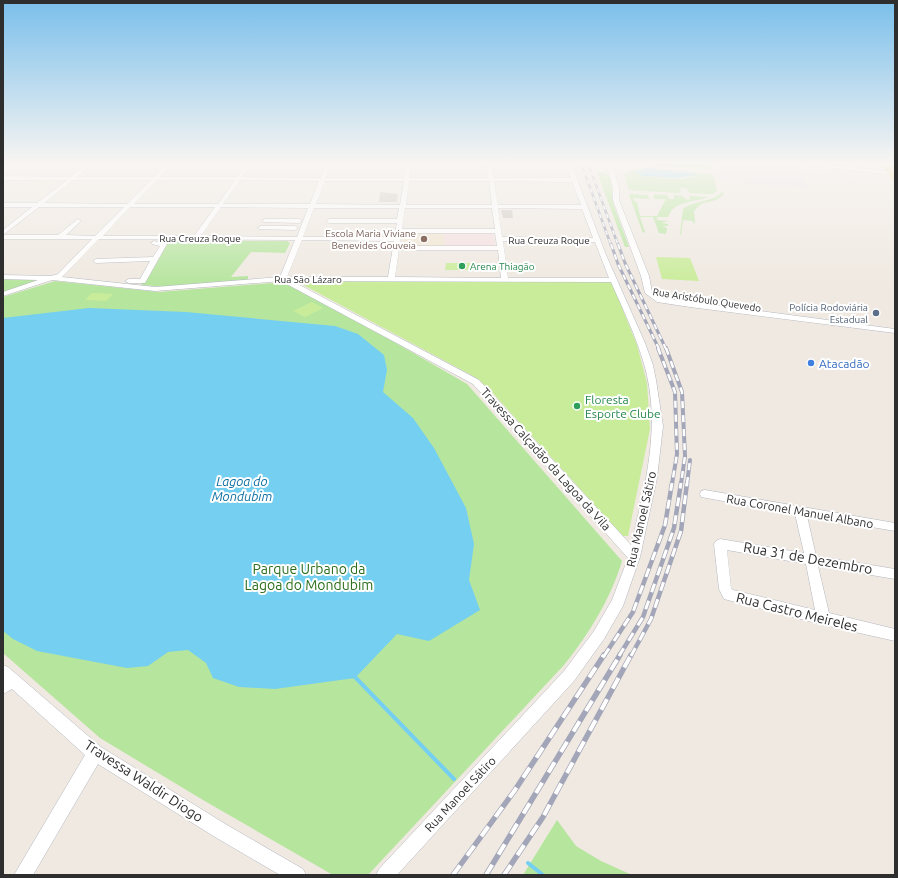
<svg xmlns="http://www.w3.org/2000/svg" width="898" height="878" font-family="Ubuntu,sans-serif">
<style>
.industrial{fill:#e3e1e8}
.education{fill:#f0e6d1}
.medical{fill:#f5dfe0}
.green{fill:#b6e59e;fill-rule:evenodd}
.pitch{fill:#c9ec9a}
.water{fill:#75cff0}
.lines{fill:none;stroke-linecap:round;stroke-linejoin:round}
.stream{stroke:#75cff0;stroke-width:4}
.building{fill:#cbc7bf}
.minor-casing{stroke:#b4b7c1;stroke-width:1}
.primary-casing{stroke:#c9c9c9;stroke-width:1}
.minor{fill:#fff;fill-rule:evenodd}
.primary{fill:#f2d163;fill-rule:evenodd}
.rail-far4-casing{stroke:#a3a6b8;stroke-width:2.5}
.rail-far3-casing{stroke:#a3a6b8;stroke-width:3}
.rail-far2-casing{stroke:#a3a6b8;stroke-width:4}
.rail-far1-casing{stroke:#a3a6b8;stroke-width:4.5}
.rail-casing{stroke:#a3a6b8;stroke-width:5.5}
.rail-far4{stroke:#fff;stroke-width:1.5;stroke-dasharray:4.5;stroke-linecap:butt}
.rail-far3{stroke:#fff;stroke-width:2;stroke-dasharray:5.5;stroke-linecap:butt}
.rail-far2{stroke:#fff;stroke-width:2.5;stroke-dasharray:7;stroke-linecap:butt}
.rail-far1{stroke:#fff;stroke-width:3;stroke-dasharray:9;stroke-linecap:butt}
.rail{stroke:#fff;stroke-width:4;stroke-dasharray:12;stroke-linecap:butt}
.education-dot{fill:#8d6e63;stroke:#fff;stroke-width:1.5}
.leisure-dot{fill:#2e9e5b;stroke:#fff;stroke-width:1.5}
.service-dot{fill:#5c6f8a;stroke:#fff;stroke-width:1.5}
.shop-dot{fill:#3f7fe0;stroke:#fff;stroke-width:1.5}
.labels{text-anchor:middle;dominant-baseline:central;stroke-width:4;stroke-linejoin:round;paint-order:stroke}
.far-education-label{font-size:10px;fill:#785e54;stroke:#fff;text-anchor:end}
.far-street-label{font-size:10px;fill:#2e2e2e;stroke:#fff}
.far-leisure-label{font-size:10px;fill:#27864d;stroke:#fff;text-anchor:start}
.far-service-label{font-size:10px;fill:#4e5e75;stroke:#fff;text-anchor:end}
.shop-label{font-size:12px;fill:#366cbe;stroke:#fff;text-anchor:start}
.leisure-label{font-size:12px;fill:#27864d;stroke:#fff;text-anchor:start}
.street-label{font-size:12px;fill:#2e2e2e;stroke:#fff}
.water-label{font-size:13px;font-style:italic;fill:#0d6fa3;stroke:#fff}
.near-street-label{font-size:14px;fill:#2e2e2e;stroke:#fff}
.near-park-label{font-size:14px;fill:#2c6e1b;stroke:#fff}
</style>
<rect width="100%" height="100%" fill="#efe9e1"/>
<path class="industrial" d="M 715,163 L 767,163 L 876,176 L 877,179 L 808,171 L 802,171 L 808,188 L 722,181 L 721,171 Z"/>
<path class="education" d="M 408,232 L 444,232 L 444,246 L 405,247 L 403,245 L 404,234 Z"/>
<path class="medical" d="M 444,232 L 493,232 L 495,246 L 444,246 Z"/>
<path class="green" d="M 629,163 L 707,163 L 712,167 L 712,170 Z
M 647,168 L 713,174 L 717,191 L 713,194 L 690,193 L 686,188 L 680,188 L 681,192 L 678,193 L 629,190 L 624,174 L 631,170 ZM 652,168 L 699,174 C 695,174 693,176 690,177 C 674,182 651,177 637,170 Z
M 596,170 L 608,175 L 611,179 L 613,203 L 629,247 L 625,247 Z
M 722,192 L 724,193 C 719,202 709,201 701,204 C 698,206 697,209 694,211 L 695,223 L 693,223 L 693,221 L 683,220 L 681,235 L 680,235 L 683,209 C 695,200 711,203 722,192 Z
M 631,194 L 648,195 L 649,199 L 633,198 L 634,201 L 637,202 L 640,216 L 657,216 L 666,199 L 654,199 L 654,194 L 667,195 L 669,199 L 674,199 L 674,195 L 683,196 L 685,199 L 690,200 L 689,196 L 708,197 C 694,203 674,200 668,217 L 657,217 L 657,220 L 668,221 L 662,223 L 668,224 L 668,226 L 662,226 L 667,228 L 666,234 L 659,233 L 653,217 L 640,217 L 645,232 L 643,233 L 629,195 Z
M 168,241 L 287,241 L 290,243 L 285,253 L 251,252 L 231,277 L 248,276 L 248,280 L 166,287 L 141,285 Z
M 3,279 L 45,279 L 3,292 Z
M 55,281 L 159,292 L 273,283 L 283,283 L 294,288 L 396,343 L 467,384 L 622,561 C 611,598 589,634 564,665 L 368,875 L 333,875 L 203,800 L 100,738 L 3,653 L 3,297 Z
M 557,820 L 576,846 L 601,861 L 632,875 L 523,875 Z"/>
<path class="pitch" d="M 656,257 L 690,258 L 699,281 L 662,279 Z
M 446,263 L 479,263 L 479,270 L 445,270 Z
M 296,281 L 608,282 L 612,283 L 637,345 L 647,383 L 650,429 L 628,536 L 623,536 L 488,388 L 473,376 Z
M 92,293 L 113,294 L 106,301 L 85,300 Z
M 312,302 L 323,308 L 305,317 L 293,311 Z"/>
<path class="water" d="M 647,168 L 701,174 L 677,178 L 642,176 L 635,172 Z
M 89,308 L 186,312 L 335,326 L 358,334 L 384,355 L 387,370 L 383,392 L 413,418 L 434,448 L 466,508 L 474,544 L 469,580 L 480,610 L 429,641 L 397,634 L 355,678 L 275,689 L 239,687 L 213,678 L 206,663 L 188,650 L 168,652 L 148,666 L 127,668 L 37,651 L 13,639 L 3,631 L 3,318 Z"/>
<g class="lines">
<path class="stream" d="M 354,676 L 454,779
M 528,863 L 543,875"/>
</g>
<path class="building" d="M 380,192 L 398,194 L 397,202 L 379,202 Z
M 501,210 L 512,210 L 513,218 L 503,218 Z"/>
<g class="lines">
<g class="minor-casing">
<path id="minor" d="M 8,163 L 14,163 L 3,171 L 3,167 Z
M 87,163 L 93,163 L 77,177 L 154,177 L 168,163 L 173,163 L 160,177 L 237,177 L 247,163 L 252,163 L 242,177 L 321,178 L 326,163 L 331,163 L 326,178 L 404,178 L 406,163 L 411,163 L 409,178 L 488,178 L 487,163 L 492,163 L 494,178 L 571,178 L 566,163 L 571,163 L 606,255 L 645,343 L 653,365 L 656,380 L 663,426 L 657,478 L 640,557 L 623,606 L 604,639 L 574,681 L 397,875 L 376,875 L 379,869 L 564,671 L 594,631 L 612,600 L 628,558 L 473,384 L 281,281 L 155,291 L 52,280 L 3,296 L 3,292 L 38,280 L 3,279 L 3,275 L 51,276 L 58,274 L 92,239 L 3,239 L 3,235 L 58,235 L 78,219 L 81,221 L 80,222 L 66,235 L 95,236 L 124,207 L 39,207 L 3,235 L 3,230 L 32,207 L 3,207 L 3,203 L 37,203 L 67,180 L 3,180 L 3,176 L 71,177 ZM 73,180 L 151,180 L 127,204 L 44,203 ZM 157,180 L 235,180 L 218,204 L 134,204 ZM 240,180 L 319,181 L 310,204 L 223,204 ZM 325,181 L 404,181 L 400,205 L 316,204 ZM 409,181 L 489,181 L 492,205 L 406,205 ZM 494,181 L 572,182 L 581,205 L 498,205 ZM 130,207 L 215,207 L 194,236 L 103,236 ZM 221,207 L 308,208 L 297,237 L 201,236 ZM 314,208 L 399,208 L 397,219 L 329,219 L 326,221 L 329,223 L 397,223 L 394,237 L 303,237 ZM 405,208 L 492,208 L 495,229 L 402,229 ZM 498,208 L 582,209 L 593,238 L 502,237 ZM 401,233 L 495,233 L 497,246 L 400,246 ZM 99,239 L 295,240 L 280,277 L 155,287 L 62,277 ZM 302,240 L 394,241 L 388,277 L 287,277 ZM 503,241 L 595,242 L 609,278 L 508,278 ZM 399,250 L 498,250 L 501,278 L 395,277 ZM 292,281 L 611,282 C 623,309 636,336 644,364 C 662,425 645,486 631,545 L 479,380 Z
M 606,163 L 611,163 L 619,187 L 619,200 L 649,276 L 652,292 L 662,298 L 895,329 L 895,333 L 690,307 L 657,302 L 645,293 L 641,276 L 613,200 L 613,187 Z
M 794,163 L 812,163 L 893,172 L 895,175 Z
M 265,219 L 299,219 L 302,221 L 299,223 L 263,222 L 263,220 Z
M 261,226 L 295,226 L 298,228 L 295,230 L 259,229 L 258,228 Z
M 154,241 L 167,244 L 145,283 L 129,283 L 125,281 L 129,279 L 140,279 L 150,261 L 96,263 L 93,261 L 96,259 L 153,257 L 160,246 L 152,244 L 151,243 Z
M 705,490 L 895,523 L 895,531 L 807,516 L 816,556 L 895,569 L 895,579 L 818,566 L 829,613 L 895,629 L 895,641 L 824,625 L 724,599 L 719,589 L 714,544 L 716,541 L 720,539 L 804,553 L 795,514 L 701,497 L 700,494 L 701,491 ZM 727,550 L 806,564 L 815,610 L 733,590 L 731,588 Z
M 3,665 L 8,667 L 101,747 L 227,825 L 303,869 L 306,875 L 280,875 L 215,837 L 98,764 L 33,875 L 14,875 L 85,755 L 12,689 L 3,694 Z"/>
</g>
<g class="primary-casing">
<path id="primary" d="M 881,163 L 889,163 L 895,171 L 895,179 L 892,179 Z"/>
</g>
<use href="#minor" class="minor"/>
<use href="#primary" class="primary"/>
<g class="rail-far4-casing">
<path id="rail-far4" d="M 581,163 L 611,245
M 588,163 L 618,245"/>
</g>
<g class="rail-far3-casing">
<path id="rail-far3" d="M 611,244 L 618,264 L 659,349
M 618,244 L 625,263 L 666,349"/>
</g>
<g class="rail-far2-casing">
<path id="rail-far2" d="M 658,348 L 675,392 L 677,454 L 672,484
M 666,348 L 682,392 L 685,456 L 681,484
M 687,484 L 690,460"/>
</g>
<g class="rail-far1-casing">
<path id="rail-far1" d="M 604,656 L 633,612 L 665,525 L 672,483
M 619,656 L 643,617 L 674,528 L 681,483
M 631,656 L 651,619 L 681,531 L 687,483"/>
</g>
<g class="rail-casing">
<path id="rail" d="M 453,875 L 515,790 L 604,655
M 486,875 L 620,655
M 504,875 L 543,817 L 631,655"/>
</g>
<use href="#rail-far4" class="rail-far4"/>
<use href="#rail-far3" class="rail-far3"/>
<use href="#rail-far2" class="rail-far2"/>
<use href="#rail-far1" class="rail-far1"/>
<use href="#rail" class="rail"/>
</g>
<linearGradient id="sky" x2="0" y2="1"><stop stop-color="#7abfeb"/><stop offset="0.57" stop-color="#f8f5f2"/><stop offset="1" stop-color="#f8f5f2" stop-opacity="0"/></linearGradient>
<rect width="898" height="286" fill="url(#sky)"/>
<circle class="education-dot" cx="424" cy="239" r="4"/>
<g class="leisure-dot">
<circle cx="462" cy="266" r="4"/>
<circle cx="577" cy="406" r="4"/>
</g>
<circle class="service-dot" cx="876" cy="313" r="4"/>
<circle class="shop-dot" cx="811" cy="363" r="4"/>
<g class="labels">
<g class="far-education-label">
<text x="416" y="233">Escola Maria Viviane<tspan x="416" dy="12">Benevides Gouveia</tspan></text>
</g>
<g class="far-street-label">
<text x="200" y="238">Rua Creuza Roque</text>
<text x="549" y="240">Rua Creuza Roque</text>
<text x="308" y="279">Rua São Lázaro</text>
<text transform="translate(707 300) rotate(9)">Rua Aristóbulo Quevedo</text>
</g>
<g class="far-leisure-label">
<text x="470" y="266">Arena Thiagão</text>
</g>
<g class="far-service-label">
<text x="868" y="307">Polícia Rodoviária<tspan x="868" dy="12">Estadual</tspan></text>
</g>
<g class="shop-label">
<text x="819" y="363">Atacadão</text>
</g>
<g class="leisure-label">
<text x="585" y="399">Floresta<tspan x="585" dy="14">Esporte Clube</tspan></text>
</g>
<g class="street-label">
<text transform="translate(546 459) rotate(48)">Travessa Calçadão da Lagoa da Vila</text>
<text transform="translate(800 511) rotate(10)">Rua Coronel Manuel Albano</text>
<text transform="translate(641 519) rotate(-77)">Rua Manoel Sátiro</text>
<text transform="translate(460 794) rotate(-47)">Rua Manoel Sátiro</text>
</g>
<g class="water-label">
<text x="242" y="481">Lagoa do<tspan x="242" dy="15">Mondubim</tspan></text>
</g>
<g class="near-street-label">
<text transform="translate(808 558) rotate(10)">Rua 31 de Dezembro</text>
<text transform="translate(797 612) rotate(14)">Rua Castro Meireles</text>
<text transform="translate(144 781) rotate(33)">Travessa Waldir Diogo</text>
</g>
<g class="near-park-label">
<text x="309" y="569">Parque Urbano da<tspan x="309" dy="16">Lagoa do Mondubim</tspan></text>
</g>
</g>
<rect width="898" height="878" fill="none" stroke="#2e2e2e" stroke-width="8"/>
</svg>
